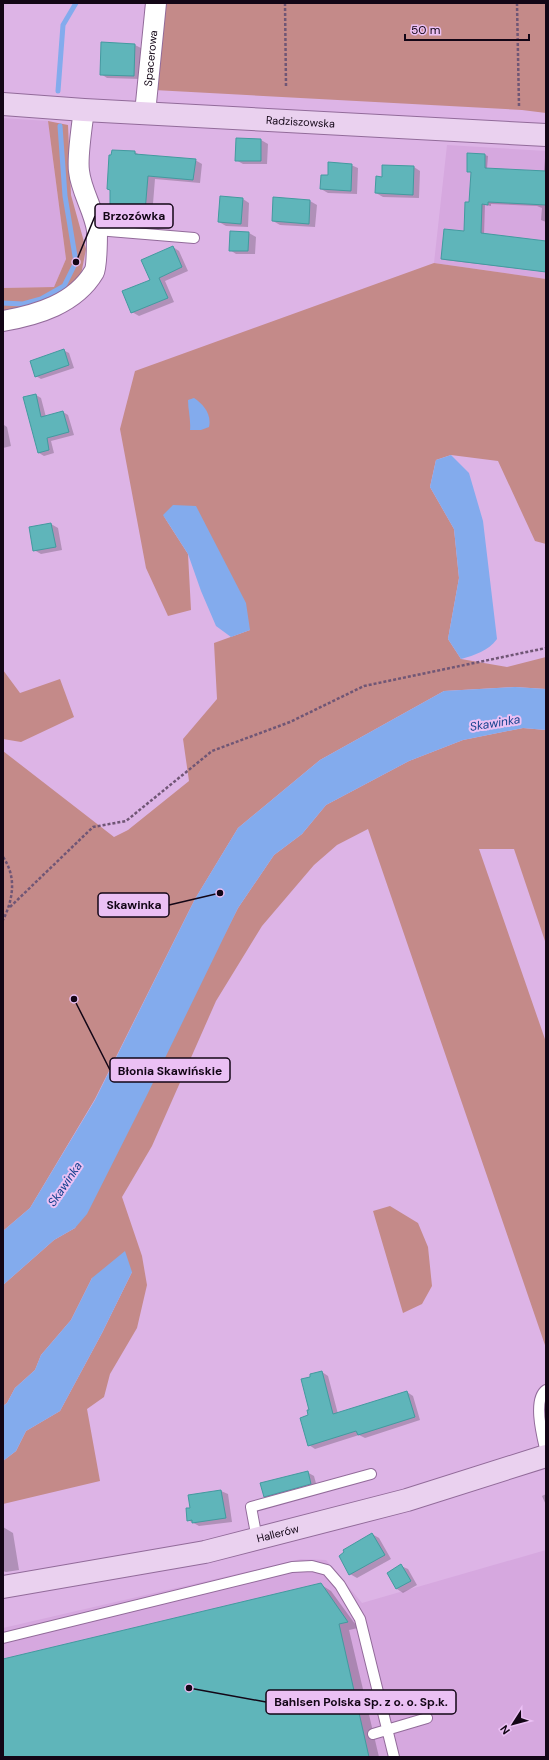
<svg xmlns="http://www.w3.org/2000/svg" width="549" height="1760" font-family="'DM Sans',sans-serif">
<style>
.built{fill:#d6a8df}
.green{fill:#c48a89}
.water{fill:#83abed}
.shadow{fill:#0003}
.lines{fill:none;stroke-linecap:round;stroke-linejoin:round}
.stream{stroke:#83abed;stroke-width:5}
.building{fill:#5fb5ba;stroke:#439a9f}
.lane-casing{stroke:#926b9a;stroke-width:12}
.street-casing{stroke:#926b9a;stroke-width:22}
.secondary-casing{stroke:#926b9a;stroke-width:24}
.path{stroke:#705675;stroke-width:2.5;stroke-dasharray:3 2;stroke-linecap:butt}
.lane{stroke:#fff;stroke-width:10}
.street{stroke:#fff;stroke-width:20}
.secondary{stroke:#ead1ef;stroke-width:22}
.labels{text-anchor:middle;dominant-baseline:central;stroke-width:4;stroke-linejoin:round;paint-order:stroke}
.street-label{font-size:11px;fill:#130616;stroke:#ebc0f4}
.water-label{font-size:12px;font-style:italic;fill:#14418d;stroke:#ebc0f4}
.leader{fill:none;stroke:#130616;stroke-width:1.5}
.callout-dot{fill:#130616;stroke:#ebc0f4;stroke-width:1.5}
.callout{fill:#ebc0f4;stroke:#130616;stroke-width:1.5}
.callout-label{font-size:12px;text-anchor:middle;font-weight:bold;fill:#130616}
</style>
<rect width="100%" height="100%" fill="#ddb4e6"/>
<path class="built" d="M 3,118 L 48,121 L 66,259 L 54,287 L 3,288 Z
M 447,145 L 546,151 L 546,279 L 434,263 Z
M 546,1550 L 546,1757 L 3,1757 L 3,1628 L 301,1559 L 326,1560 L 362,1603 Z"/>
<path class="green" d="M 162,3 L 546,3 L 546,113 L 522,110 L 154,90 Z
M 48,121 L 68,125 L 71,195 L 86,249 L 80,280 L 58,303 L 3,312 L 3,288 L 54,287 L 66,259 Z
M 434,263 L 546,279 L 546,544 L 535,541 L 498,461 L 451,455 L 436,460 L 430,487 L 454,529 L 459,578 L 448,639 L 461,659 L 507,667 L 546,657 L 546,689 L 515,687 L 444,691 L 320,760 L 238,828 L 195,899 L 95,1099 L 30,1208 L 3,1231 L 3,751 L 114,837 L 128,830 L 189,781 L 183,739 L 217,699 L 214,643 L 250,630 L 163,515 L 188,554 L 191,610 L 168,616 L 146,568 L 120,429 L 135,371 Z
M 3,670 L 20,693 L 60,679 L 74,717 L 21,742 L 3,739 Z
M 523,728 L 546,730 L 546,944 L 514,849 L 479,849 L 546,1042 L 546,1348 L 368,829 L 337,845 L 314,865 L 262,926 L 216,1001 L 152,1146 L 122,1197 L 142,1256 L 147,1285 L 137,1328 L 110,1374 L 104,1397 L 87,1409 L 100,1481 L 3,1504 L 3,1461 L 16,1451 L 26,1431 L 60,1411 L 102,1333 L 132,1272 L 92,1278 L 71,1320 L 41,1355 L 35,1370 L 15,1388 L 7,1403 L 3,1406 L 3,1285 L 54,1240 L 75,1228 L 238,908 L 274,855 L 302,834 L 326,805 L 409,761 L 463,740 Z
M 390,1206 L 418,1223 L 428,1247 L 432,1286 L 422,1304 L 403,1313 L 373,1211 Z"/>
<path class="water" d="M 194,398 C 203,404 212,414 209,427 L 201,430 L 190,430 C 191,420 188,410 188,400 Z
M 451,455 L 469,473 L 483,521 L 497,639 C 488,651 475,655 461,659 L 448,639 L 459,578 L 454,529 L 430,487 L 436,460 Z
M 173,505 L 196,506 L 246,603 L 250,630 L 231,637 L 216,626 L 201,591 L 188,554 L 163,515 Z
M 515,687 L 546,689 L 546,730 L 523,728 L 463,740 L 409,761 L 326,805 L 302,834 L 274,855 L 238,908 L 148,1093 L 87,1214 L 75,1228 L 54,1240 L 3,1285 L 3,1231 L 30,1208 L 95,1100 L 195,899 L 238,828 L 320,760 L 444,691 Z
M 125,1251 L 132,1272 L 102,1333 L 60,1411 L 26,1431 L 16,1451 L 3,1461 L 3,1406 L 7,1403 L 15,1388 L 35,1370 L 41,1355 L 71,1320 L 92,1278 Z"/>
<path class="shadow" d="M 135,45 L 141,48 L 140,79 L 107,78 L 101,74 Z
M 237,140 L 261,140 L 268,144 L 267,164 L 243,164 L 236,160 Z
M 135,152 L 141,156 L 195,160 L 202,164 L 200,183 L 155,179 L 152,216 L 118,213 L 111,209 L 112,156 Z
M 485,155 L 488,156 L 487,169 L 544,172 L 545,158 L 546,158 L 546,222 L 541,220 L 542,208 L 537,206 L 491,204 L 491,206 L 485,205 L 484,235 L 546,254 L 546,272 L 445,260 L 442,259 L 465,232 L 470,203 L 472,173 L 468,171 Z
M 351,165 L 358,168 L 357,194 L 328,193 L 321,189 Z
M 414,167 L 420,171 L 419,198 L 383,197 L 376,193 L 383,178 Z
M 274,198 L 310,201 L 317,205 L 315,227 L 280,225 L 273,221 Z
M 243,199 L 249,203 L 248,227 L 226,226 L 219,222 Z
M 249,233 L 256,237 L 255,254 L 236,254 L 230,250 Z
M 173,247 L 179,251 L 188,271 L 165,281 L 174,302 L 139,316 L 132,312 Z
M 63,350 L 69,353 L 74,368 L 41,379 L 36,376 Z
M 36,395 L 41,398 L 46,417 L 63,412 L 68,415 L 74,435 L 51,441 L 54,453 L 44,456 L 39,453 Z
M 4,425 L 7,427 L 11,446 L 3,448 L 3,426 Z
M 51,524 L 58,528 L 62,550 L 41,554 L 34,550 Z
M 322,1372 L 328,1376 L 338,1414 L 407,1392 L 413,1396 L 420,1420 L 365,1438 L 359,1435 L 315,1449 L 309,1445 L 311,1377 Z
M 307,1472 L 314,1476 L 317,1487 L 271,1500 L 265,1496 Z
M 221,1491 L 228,1494 L 232,1522 L 199,1526 L 188,1520 L 191,1509 Z
M 546,1494 L 546,1505 L 542,1496 Z
M 3,1527 L 13,1533 L 19,1570 L 6,1572 L 3,1571 Z
M 372,1534 L 379,1538 L 391,1559 L 357,1578 L 350,1574 Z
M 401,1566 L 408,1569 L 417,1585 L 403,1593 L 397,1589 L 388,1573 Z
M 320,1584 L 331,1591 L 358,1628 L 349,1630 L 379,1757 L 3,1757 L 3,1660 Z"/>
<g class="lines">
<path class="stream" d="M 58,91 L 63,25 L 76,3
M 3,303 L 23,304 L 41,299 L 64,286 L 76,262 L 65,196 L 60,126"/>
</g>
<path class="building" d="M 101,42 L 135,44 L 134,76 L 100,75 Z
M 236,138 L 261,139 L 261,161 L 235,161 Z
M 112,150 L 135,151 L 135,154 L 196,159 L 193,180 L 148,176 L 145,212 L 110,210 L 110,190 L 107,189 L 109,155 L 111,155 Z
M 467,153 L 485,154 L 485,168 L 546,171 L 546,205 L 488,202 L 488,205 L 482,204 L 481,233 L 546,241 L 546,272 L 441,259 L 444,229 L 464,231 L 465,202 L 469,202 L 471,172 L 467,172 Z
M 328,162 L 352,164 L 351,191 L 320,189 L 321,175 L 328,175 Z
M 382,165 L 414,166 L 413,195 L 375,193 L 376,176 L 382,177 Z
M 220,196 L 243,198 L 241,224 L 218,222 Z
M 273,197 L 310,200 L 309,224 L 272,221 Z
M 230,231 L 249,232 L 248,251 L 229,251 Z
M 173,246 L 182,267 L 159,278 L 168,298 L 131,313 L 122,291 L 150,280 L 141,260 Z
M 64,349 L 69,365 L 35,377 L 30,361 Z
M 36,394 L 41,417 L 63,411 L 69,432 L 47,438 L 49,450 L 38,453 L 23,397 Z
M 51,523 L 56,547 L 33,551 L 29,527 Z
M 322,1371 L 333,1414 L 407,1391 L 415,1417 L 358,1435 L 356,1431 L 308,1446 L 300,1418 L 308,1415 L 307,1410 L 309,1410 L 301,1379 L 310,1377 L 310,1374 Z
M 308,1471 L 311,1484 L 264,1497 L 260,1483 Z
M 221,1490 L 226,1518 L 192,1523 L 192,1520 L 187,1521 L 186,1508 L 190,1508 L 188,1495 Z
M 372,1533 L 385,1555 L 349,1575 L 339,1556 L 344,1552 L 343,1550 Z
M 401,1564 L 411,1581 L 396,1589 L 387,1573 Z
M 321,1583 L 348,1622 L 339,1624 L 369,1757 L 3,1757 L 3,1659 Z"/>
<g class="lines">
<g class="lane-casing">
<path id="lane" d="M 97,230 L 194,238
M 546,1390 C 532,1400 543,1439 546,1453
M 257,1539 L 251,1507 L 371,1474
M 3,1638 L 292,1567 L 312,1566 L 327,1570 L 340,1585 L 360,1619 L 394,1757
M 373,1734 L 427,1718"/>
</g>
<g class="street-casing">
<g id="street">
<path id="s1" d="M 145,113 L 156,3"/>
<path d="M 3,321 C 37,315 75,304 94,272 C 97,267 97,236 97,230 C 94,210 81,191 79,171 C 77,157 82,125 84,110"/>
</g>
</g>
<g class="secondary-casing">
<g id="secondary">
<path id="s2" d="M 3,104 L 84,110 L 546,135"/>
<path id="s3" d="M 3,1587 L 205,1552 L 407,1500 L 546,1456"/>
</g>
</g>
<path class="path" d="M 285,3 L 286,86
M 517,3 L 519,106
M 3,857 C 17,877 13,900 3,920
M 10,907 L 93,827 L 126,821 L 212,751 L 290,722 L 364,686 L 546,648"/>
<use href="#lane" class="lane"/>
<use href="#street" class="street"/>
<use href="#secondary" class="secondary"/>
</g>
<g class="labels">
<g class="street-label">
<text stroke="none"><textPath href="#s1" startOffset="55">Spacerowa</textPath></text>
<text stroke="none"><textPath href="#s2" startOffset="298">Radziszowska</textPath></text>
<text stroke="none"><textPath href="#s3" startOffset="280">Hallerów</textPath></text>
</g>
<g class="water-label">
<text transform="translate(495 723) rotate(-9)">Skawinka</text>
<text transform="translate(65 1184) rotate(-56)">Skawinka</text>
</g>
</g>
<path class="leader" d="M76 262L95 216M220 893L169 905M74 999L110 1070M189 1688L266 1702"/>
<g class="callout-dot">
<circle cx="76" cy="262" r="4"/>
<circle cx="220" cy="893" r="4"/>
<circle cx="74" cy="999" r="4"/>
<circle cx="189" cy="1688" r="4"/>
</g>
<g class="callout">
<rect x="95" y="204" width="78" height="24" rx="4"/>
<rect x="98" y="893" width="71" height="24" rx="4"/>
<rect x="110" y="1058" width="120" height="24" rx="4"/>
<rect x="266" y="1690" width="190" height="24" rx="4"/>
</g>
<g class="callout-label">
<text x="134" y="220">Brzozówka</text>
<text x="134" y="909">Skawinka</text>
<text x="170" y="1075">Błonia Skawińskie</text>
<text x="361" y="1706">Bahlsen Polska Sp. z o. o. Sp.k.</text>
</g>
<rect width="549" height="1760" fill="none" stroke="#130616" stroke-width="8"/>
<g transform="translate(513 1724) rotate(234)" stroke="#ebc0f4" stroke-width="3" paint-order="stroke">
<path d="M0-3L7 15L0 10L-7 15Z" fill="#130616"/>
<text y="-6" font-size="11" font-weight="bold" text-anchor="middle" fill="#130616">N</text>
</g>
<path d="M405 34v6h124v-6" fill="none" stroke="#130616" stroke-width="2"/>
<text x="411" y="34" font-size="12" fill="#130616" stroke="#ebc0f4" stroke-width="3" paint-order="stroke">50 m</text>
</svg>
